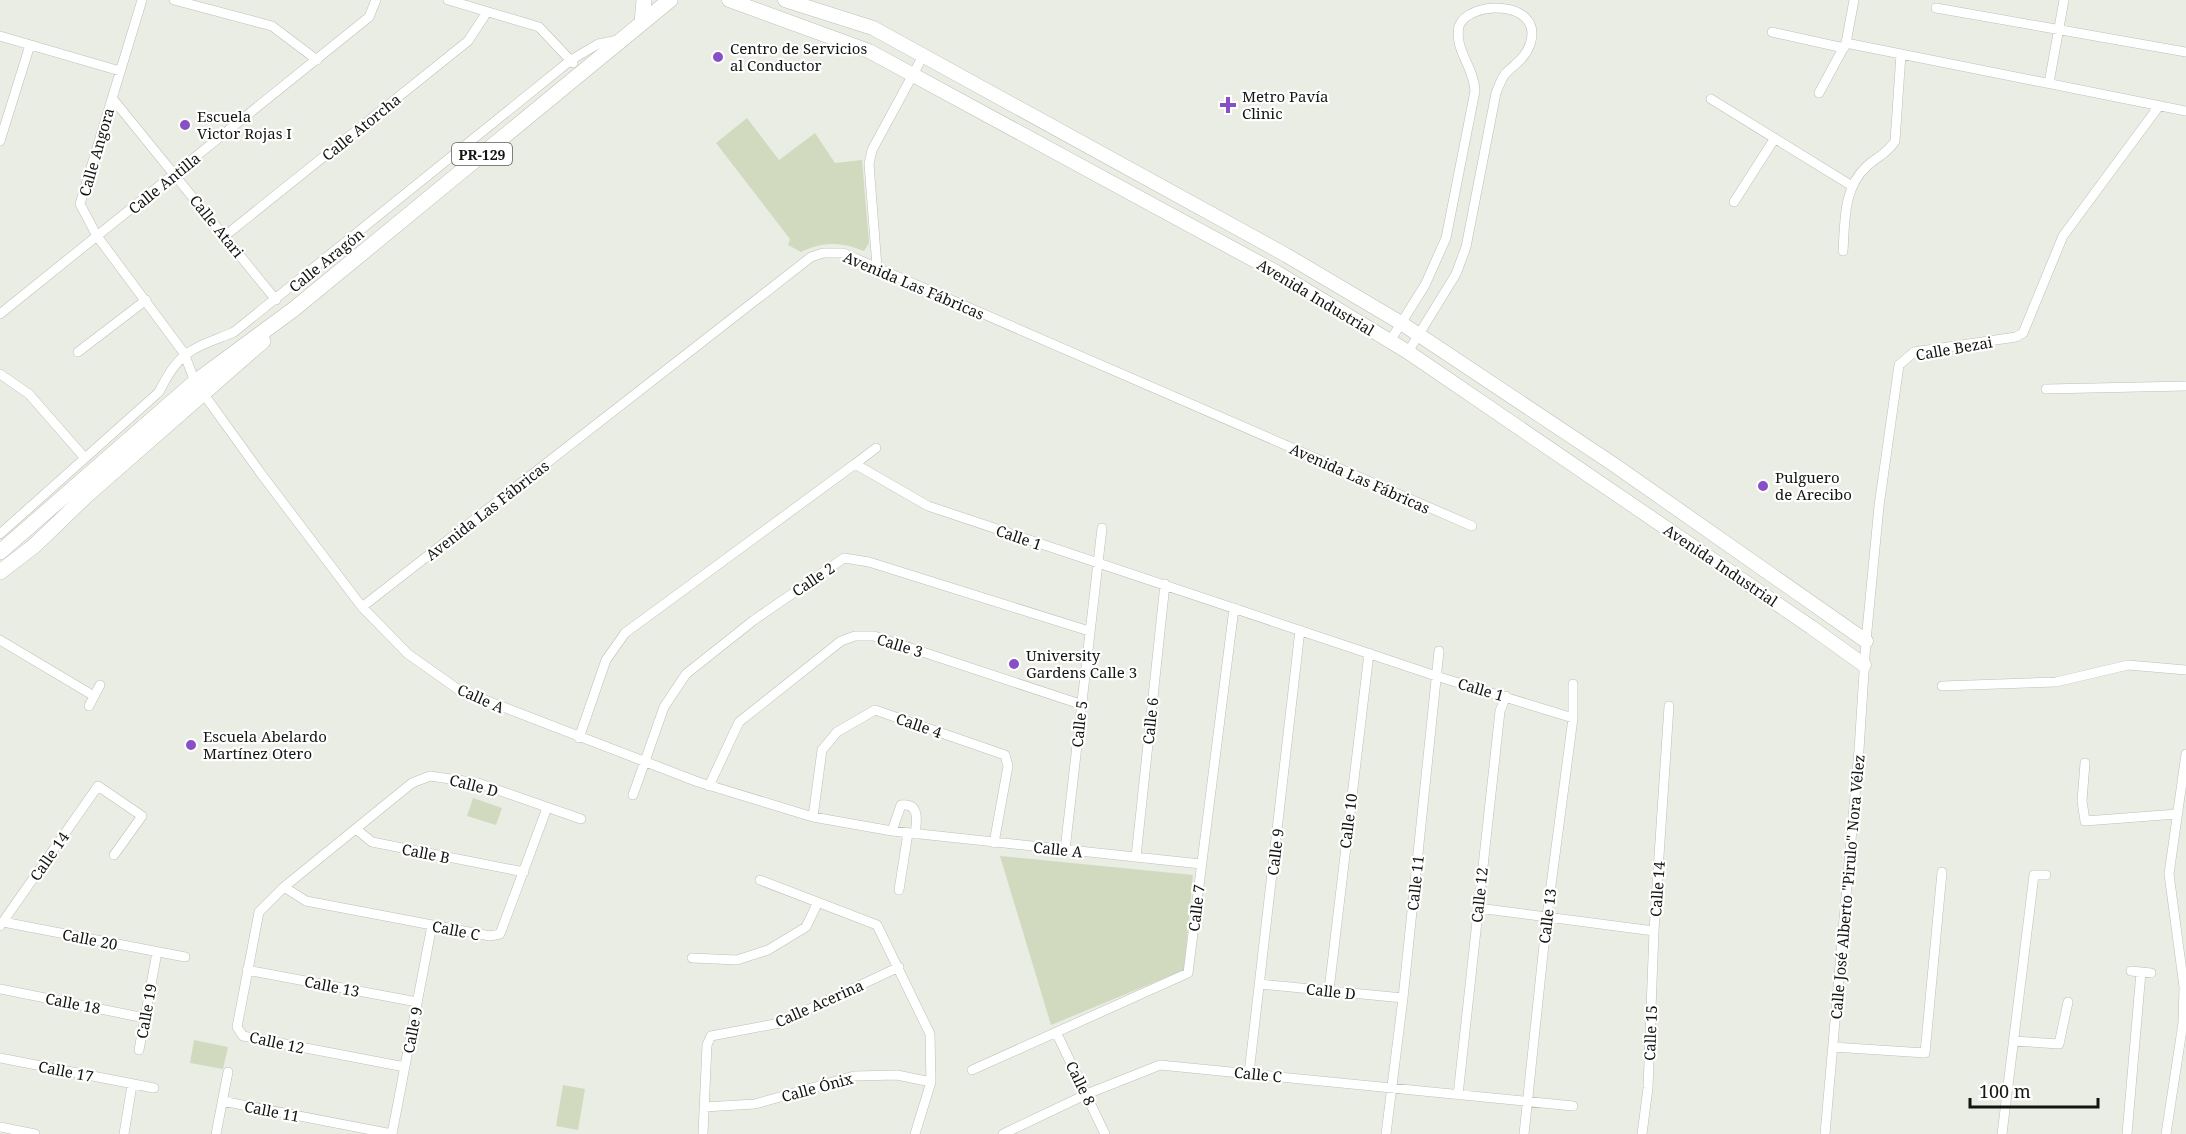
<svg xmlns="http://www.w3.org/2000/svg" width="2186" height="1134" font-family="'Noto Serif',serif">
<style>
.green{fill:#d1dabe}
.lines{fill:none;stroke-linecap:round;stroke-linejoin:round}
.street-casing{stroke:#bcc0b6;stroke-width:10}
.secondary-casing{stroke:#bcc0b6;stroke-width:15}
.primary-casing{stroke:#bcc0b6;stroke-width:16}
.street{stroke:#fff;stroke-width:9}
.secondary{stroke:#fff;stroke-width:14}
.primary{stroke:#fff;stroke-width:15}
.poi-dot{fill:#8750c7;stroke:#fff;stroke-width:2}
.labels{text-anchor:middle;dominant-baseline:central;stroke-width:4.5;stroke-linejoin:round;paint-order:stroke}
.shield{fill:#fff;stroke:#5a5b58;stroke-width:1.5}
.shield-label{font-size:14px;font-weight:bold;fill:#131511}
.poi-label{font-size:15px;fill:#131511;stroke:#fff;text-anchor:start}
.street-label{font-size:15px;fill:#131511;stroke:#fff}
</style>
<rect width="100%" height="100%" fill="#eaede3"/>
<path class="green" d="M 747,118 L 779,160 L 815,133 L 835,163 L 862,160 L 869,243 L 864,251 C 841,242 824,241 801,252 L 788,245 L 790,239 L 716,143 Z
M 473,798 L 502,808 L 496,825 L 467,816 Z
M 1000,856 L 1193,875 L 1184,970 L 1051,1025 Z
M 194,1040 L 228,1047 L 223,1069 L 190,1063 Z
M 563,1085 L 585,1089 L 578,1130 L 556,1126 Z"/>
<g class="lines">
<g class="street-casing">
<path id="street" d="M 142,0 L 80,204 L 97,236 L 184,353 L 195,382 L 262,475 L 362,607 L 408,654 L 459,690 L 698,782 L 813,817 L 892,831 L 1201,864
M 174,0 L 272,26 L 317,60
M 448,0 L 539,27 L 573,63
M 1936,8 L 2186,52
M 1772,32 L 1844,48
M 0,36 L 120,71
M 1846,43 L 2186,111
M 2049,83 L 2064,0
M 1819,93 L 1846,43 L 1854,0
M 112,98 L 276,300
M 1711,99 L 1852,186
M 0,141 L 30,45
M 1734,202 L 1775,138
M 226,235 L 468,41 L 487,12
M 1843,251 C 1845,221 1843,188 1867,166 C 1877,157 1888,153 1895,141 L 1901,54
M 877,267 L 869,164 L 872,150 L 923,56
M 0,314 L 369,17 L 376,0
M 1390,341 L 1425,285 L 1446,238 L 1475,91 C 1474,66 1454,51 1459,26 C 1469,0 1541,0 1531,41 C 1527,57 1516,63 1506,73 C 1501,78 1499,87 1496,93 L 1466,247 L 1456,274 L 1408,352
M 78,352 L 146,300
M 0,374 L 29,394 L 84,457
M 2046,389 L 2186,386
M 855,464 L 876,448
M 0,534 L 159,392 C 180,349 193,349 234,332 L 571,60 L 598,44 L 618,40
M 362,607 L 811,257 L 823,253 L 843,253 L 1472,526
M 0,640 L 94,696
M 1942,686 L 2056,682 L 2128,665 L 2186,670
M 89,706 L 100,685
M 579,738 L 606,660 L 625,633 L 855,464 L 928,506 L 1436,676 L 1573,718
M 2085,763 L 2082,801 L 2085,821 L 2177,814
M 709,786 L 739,722 L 841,641 L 855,636 L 874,636 L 1080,704
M 633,795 L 664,707 L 686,674 L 754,620 L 844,558 L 869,562 L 1089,631
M 813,817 L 822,750 L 837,732 L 875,710 L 1005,755 L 1008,766 L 994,843
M 356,829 L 372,842 L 524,872
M 892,831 L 901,805 C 920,803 917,821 915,834
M 1065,850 L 1102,528
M 1136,857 L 1165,584
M 760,880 L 877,925 L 930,1034 L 931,1082 L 915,1134
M 284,887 L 306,901 L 490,936 L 500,934 L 547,808
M 899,890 L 908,833
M 1478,908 L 1654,931
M 3,922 L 185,957
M 0,926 L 98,786 L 142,816 L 114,855
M 692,958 L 737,960 L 768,950 L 806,927 L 818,902
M 247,970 L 417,1002
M 2131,971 L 2151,973
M 1259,984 L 1403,998
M 0,989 L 145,1018
M 1329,990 L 1369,653
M 1056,1032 L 1105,1134
M 2014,1041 L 2059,1044 L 2068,1002
M 1833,1047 L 1925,1053 L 1942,872
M 139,1050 L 157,952
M 0,1058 L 154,1088
M 405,1067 L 243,1036 L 237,1027 L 259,912 L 284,887 L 412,783 L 430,776 L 478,783 L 581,819
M 972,1070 L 1188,973 L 1234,608
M 1249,1073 L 1300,630
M 1458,1095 L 1500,711 L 1506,696
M 222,1101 L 392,1134
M 704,1107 L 755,1104 L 854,1076 L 897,1075 L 931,1082
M 0,1127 L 35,1134
M 124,1134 L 132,1085
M 216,1134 L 228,1072
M 392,1134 L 432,925
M 703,1134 L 707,1045 L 711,1036 L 780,1023 L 899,967
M 1003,1134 L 1087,1094 L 1160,1065 L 1573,1106
M 1386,1134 L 1403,998 L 1439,651
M 1524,1134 L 1547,916 L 1573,718 L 1573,684
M 1642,1134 L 1648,1088 L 1654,931 L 1669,706
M 1825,1134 L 1859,750 L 1866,641 L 1879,506 L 1899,365 L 1914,352 L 2016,337 L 2023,333 L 2063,236 L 2159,106
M 2002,1134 L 2034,875 L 2046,875
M 2127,1134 L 2141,972
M 2166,1134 L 2183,1023 L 2184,987 L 2169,874 L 2186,754"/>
</g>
<g class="secondary-casing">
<path id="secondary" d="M 729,0 L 869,51 L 1276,272 L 1408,352 L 1811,627 L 1864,665
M 785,0 L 873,28 L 1286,255 L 1401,323 L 1613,464 L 1866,641"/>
</g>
<g class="primary-casing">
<path id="primary" d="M 642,23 L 644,0
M 0,552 L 195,382 L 294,309 L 670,0
M 0,572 L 34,546 L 87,495 L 263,341"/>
</g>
<use href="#street" class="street"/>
<use href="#secondary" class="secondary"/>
<use href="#primary" class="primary"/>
</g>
<g class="poi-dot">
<circle cx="718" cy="57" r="6"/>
<path d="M1225 96h6v6h6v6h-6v6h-6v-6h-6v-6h6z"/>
<circle cx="185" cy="125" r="6"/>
<circle cx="1763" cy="486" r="6"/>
<circle cx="1014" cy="664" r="6"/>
<circle cx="191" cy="745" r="6"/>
</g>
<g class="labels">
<rect class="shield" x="452" y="143" width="60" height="22" rx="4.5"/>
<g class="shield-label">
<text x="482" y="154">PR-129</text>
</g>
<g class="poi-label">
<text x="730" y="48">Centro de Servicios<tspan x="730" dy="17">al Conductor</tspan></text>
<text x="1242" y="96">Metro Pavía<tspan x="1242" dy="17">Clinic</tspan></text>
<text x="197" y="116">Escuela<tspan x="197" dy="17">Victor Rojas I</tspan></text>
<text x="1775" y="477">Pulguero<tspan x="1775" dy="17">de Arecibo</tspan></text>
<text x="1026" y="655">University<tspan x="1026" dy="17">Gardens Calle 3</tspan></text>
<text x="203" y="736">Escuela Abelardo<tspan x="203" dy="17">Martínez Otero</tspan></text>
</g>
<g class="street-label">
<text transform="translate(361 127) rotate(-39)">Calle Atorcha</text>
<text transform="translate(96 152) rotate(-74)">Calle Angora</text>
<text transform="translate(164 183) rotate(-39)">Calle Antilla</text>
<text transform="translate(217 226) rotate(51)">Calle Atari</text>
<text transform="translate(326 260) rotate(-39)">Calle Aragón</text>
<text transform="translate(914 285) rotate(23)">Avenida Las Fábricas</text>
<text transform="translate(1316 297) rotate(31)">Avenida Industrial</text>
<text transform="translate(1954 348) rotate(-10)">Calle Bezai</text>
<text transform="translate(1360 478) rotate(24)">Avenida Las Fábricas</text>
<text transform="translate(487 510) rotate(-38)">Avenida Las Fábricas</text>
<text transform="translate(1019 537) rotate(19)">Calle 1</text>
<text transform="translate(1721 565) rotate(34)">Avenida Industrial</text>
<text transform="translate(813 579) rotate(-34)">Calle 2</text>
<text transform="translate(900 645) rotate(17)">Calle 3</text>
<text transform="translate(1481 689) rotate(16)">Calle 1</text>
<text transform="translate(481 698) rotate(24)">Calle A</text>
<text transform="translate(1150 721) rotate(-84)">Calle 6</text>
<text transform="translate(1079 724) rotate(-84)">Calle 5</text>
<text transform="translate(919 725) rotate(19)">Calle 4</text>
<text transform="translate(474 785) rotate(14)">Calle D</text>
<text transform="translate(1348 821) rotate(-83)">Calle 10</text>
<text transform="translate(1058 849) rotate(6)">Calle A</text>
<text transform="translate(1275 852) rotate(-83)">Calle 9</text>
<text transform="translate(426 853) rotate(11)">Calle B</text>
<text transform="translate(49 856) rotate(-55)">Calle 14</text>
<text transform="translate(1415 883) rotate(-84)">Calle 11</text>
<text transform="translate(1847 887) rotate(-85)">Calle José Alberto "Pirulo" Nora Vélez</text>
<text transform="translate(1657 889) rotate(-86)">Calle 14</text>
<text transform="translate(1479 895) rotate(-84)">Calle 12</text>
<text transform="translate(1196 908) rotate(-83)">Calle 7</text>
<text transform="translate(1547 916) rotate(-83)">Calle 13</text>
<text transform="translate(456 930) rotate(11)">Calle C</text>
<text transform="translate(90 939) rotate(11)">Calle 20</text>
<text transform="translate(332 986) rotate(11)">Calle 13</text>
<text transform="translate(1331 991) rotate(6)">Calle D</text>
<text transform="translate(73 1003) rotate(11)">Calle 18</text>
<text transform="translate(819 1003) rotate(-24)">Calle Acerina</text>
<text transform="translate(146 1011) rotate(-80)">Calle 19</text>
<text transform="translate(412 1030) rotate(-79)">Calle 9</text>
<text transform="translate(1650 1033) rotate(-88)">Calle 15</text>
<text transform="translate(277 1042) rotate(12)">Calle 12</text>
<text transform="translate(66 1071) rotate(11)">Calle 17</text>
<text transform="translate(1258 1074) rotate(6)">Calle C</text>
<text transform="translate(1081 1083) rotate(64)">Calle 8</text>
<text transform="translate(817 1087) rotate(-15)">Calle Ónix</text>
<text transform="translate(272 1111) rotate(11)">Calle 11</text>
</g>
</g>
<path d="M1970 1098v9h128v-9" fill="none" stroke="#131511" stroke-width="3"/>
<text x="1979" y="1098" font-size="18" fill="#131511" stroke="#ffffff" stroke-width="4.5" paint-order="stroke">100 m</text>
</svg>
